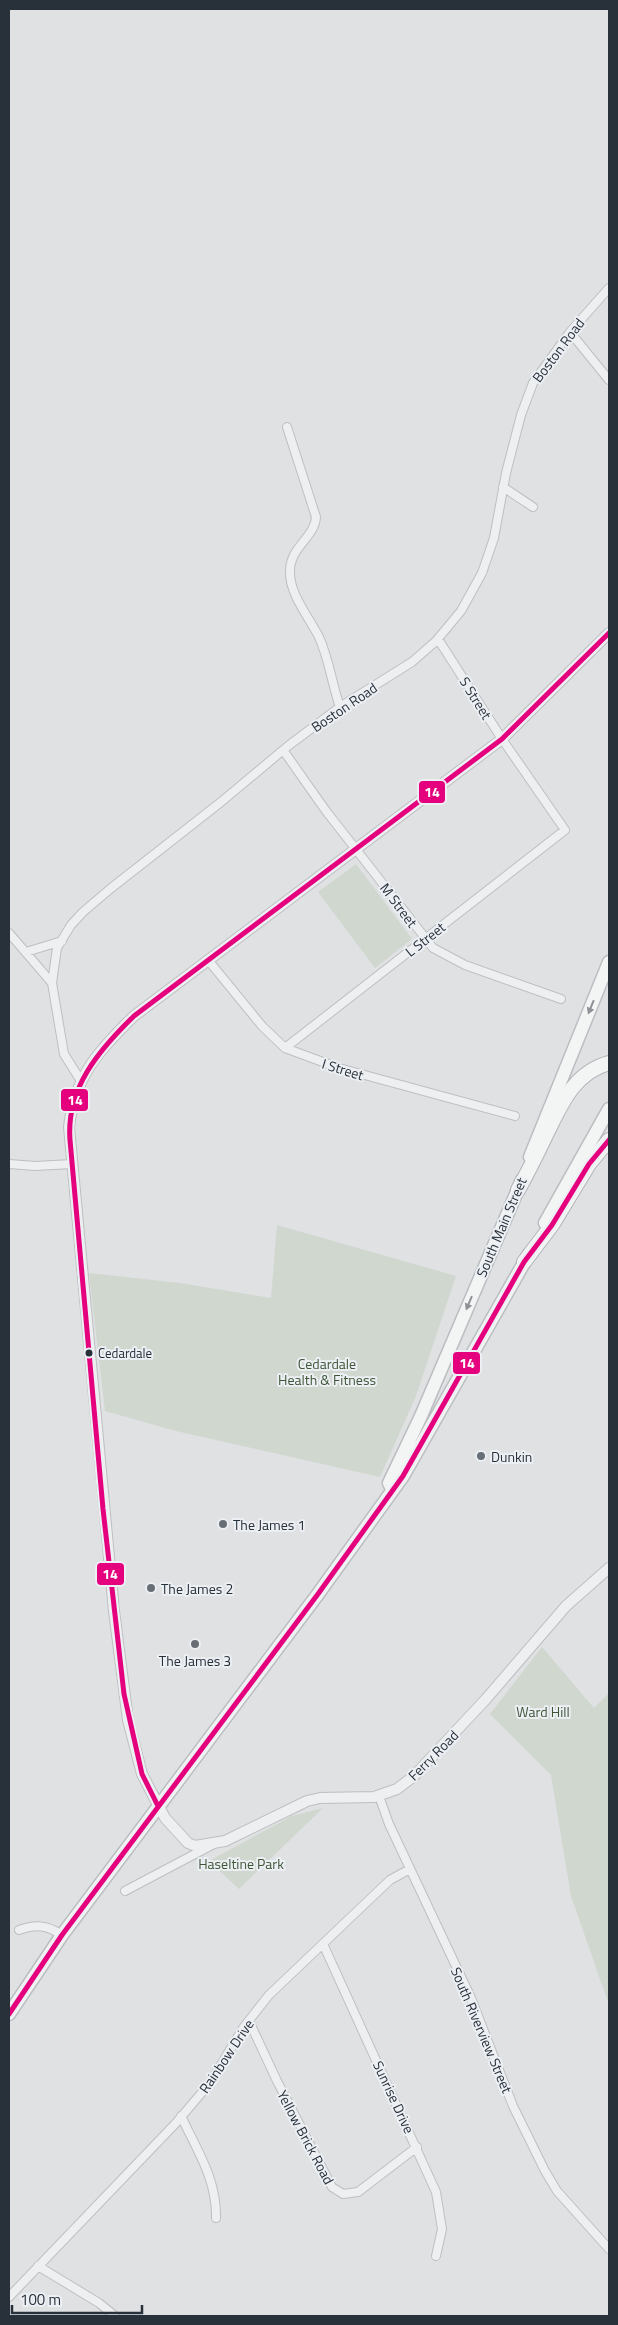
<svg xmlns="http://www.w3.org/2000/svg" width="618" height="2325" font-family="'Titillium Web',sans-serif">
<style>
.green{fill:#d0d7cf}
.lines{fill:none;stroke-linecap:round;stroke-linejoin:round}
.minor-casing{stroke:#bdbfc1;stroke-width:10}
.tertiary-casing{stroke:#bdbfc1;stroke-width:12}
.primary-casing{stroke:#bbbec1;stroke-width:15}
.trunk-casing{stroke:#b1b4b8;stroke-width:16}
.minor{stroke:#eeeff0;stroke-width:8}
.tertiary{stroke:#eeeff0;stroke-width:10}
.primary{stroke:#f3f4f4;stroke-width:12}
.trunk{stroke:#f3f4f4;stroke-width:14}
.bus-1-casing{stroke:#eceff3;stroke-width:9}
.bus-1{stroke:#e5007d;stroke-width:5}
.oneway{fill:#8e9297}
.bus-dot{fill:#28303a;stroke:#eceff3;stroke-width:2}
.poi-dot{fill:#686e75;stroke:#eceff3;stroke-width:2}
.labels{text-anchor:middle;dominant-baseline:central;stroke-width:4;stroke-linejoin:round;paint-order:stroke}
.bus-label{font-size:13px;fill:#28303a;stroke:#eceff3;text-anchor:start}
.street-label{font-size:14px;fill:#28303a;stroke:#eceff3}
.park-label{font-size:14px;fill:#3e5536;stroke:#eceff3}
.poi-label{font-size:14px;fill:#28303a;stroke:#eceff3;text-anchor:start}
.line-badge{stroke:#eceff3;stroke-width:2}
.badge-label{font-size:14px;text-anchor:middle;font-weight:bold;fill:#fff}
</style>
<rect width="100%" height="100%" fill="#dfe1e3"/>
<path class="green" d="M 356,864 L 412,939 L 375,968 L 318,892 Z
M 277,1225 L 456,1276 L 416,1396 L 380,1477 L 176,1431 L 105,1411 L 89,1273 L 180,1283 L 271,1298 Z
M 542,1647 L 594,1708 L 609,1693 L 609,2005 L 571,1896 L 551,1775 L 490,1714 Z
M 323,1808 L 239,1889 L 209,1861 L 292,1816 Z"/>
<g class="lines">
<g class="minor-casing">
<path id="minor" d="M 570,332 L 609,380
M 287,427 L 316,517 C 315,537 290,547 290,571 C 289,594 309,617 319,637 C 329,659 332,684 340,707
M 503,487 L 533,507
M 283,750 L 326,811 L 433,948 L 465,965 L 561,999
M 9,933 L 52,983
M 26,952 L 62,941
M 208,960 L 262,1026 L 285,1048 L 339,1068 L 515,1116
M 285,1048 L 565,830 L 502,739 L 438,639
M 81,1081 L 64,1054 L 52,983 L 57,948 L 71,925 L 83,912 L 110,889 L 221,802 L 288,746 L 340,707 L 412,662 L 436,641 L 461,611 L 482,573 L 494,538 L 506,473 L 521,415 L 533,383 L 570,332 L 609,288
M 9,1164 L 35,1166 L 72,1164
M 379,1796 L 389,1824 L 471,1998 L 513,2106 L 545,2171 L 557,2191 L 609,2249
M 125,1891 L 212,1845
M 19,1930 C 36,1924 47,1925 62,1935
M 323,1944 L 436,2192 L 442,2229 L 436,2256
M 249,2021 L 277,2081 L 332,2187 L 343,2194 L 358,2192 L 417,2147
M 181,2116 C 197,2150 217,2180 216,2218
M 38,2266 L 99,2303 L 115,2316
M 9,2297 L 176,2123 L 210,2083 L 243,2028 L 269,1995 L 390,1880 L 410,1869"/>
</g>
<g class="tertiary-casing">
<path id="tertiary" d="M 609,633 L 502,739 L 134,1016 C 98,1051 75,1076 69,1127 L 114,1611 L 128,1720 L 142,1774 L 165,1818 L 188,1843 L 195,1846 L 225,1841 L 307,1801 L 320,1798 L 374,1797 L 397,1789 L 414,1776 L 486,1699 L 566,1606 L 609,1568"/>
</g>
<g class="primary-casing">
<path id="primary" d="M 530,1157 L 609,962
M 545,1223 L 609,1109
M 391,1487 L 389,1483 L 421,1416 L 522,1180
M 9,2014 L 62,1935 L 318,1594 L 403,1476 L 529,1254"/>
</g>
<g class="trunk-casing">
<path id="trunk" d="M 518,1190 C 528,1172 537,1154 546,1135 C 561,1105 573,1073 609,1063
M 524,1262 L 552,1225 L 589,1164 L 609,1140"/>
</g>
<use href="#minor" class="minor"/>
<use href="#tertiary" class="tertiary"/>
<use href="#primary" class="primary"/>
<use href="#trunk" class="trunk"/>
<g class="bus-1-casing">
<path id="bus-1" d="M 158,1806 L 142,1774 L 124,1694 L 103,1509 L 70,1140 C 66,1088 99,1050 134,1016 L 502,739 L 609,633
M 9,2014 L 62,1935 L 318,1594 L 403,1476 L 524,1262 L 552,1225 L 589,1164 L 609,1140"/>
</g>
<use href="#bus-1" class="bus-1"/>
</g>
<defs><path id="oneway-solid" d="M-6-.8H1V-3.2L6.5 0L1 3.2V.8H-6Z" transform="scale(1.25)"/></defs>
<g class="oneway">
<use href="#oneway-solid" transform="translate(591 1007) rotate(112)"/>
<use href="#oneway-solid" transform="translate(469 1303) rotate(113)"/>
</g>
<circle class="bus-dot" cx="89" cy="1353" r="4.5"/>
<g class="poi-dot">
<circle cx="481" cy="1456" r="5"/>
<circle cx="223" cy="1524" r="5"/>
<circle cx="151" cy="1588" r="5"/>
<circle cx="195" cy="1644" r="5"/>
</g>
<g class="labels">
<g class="bus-label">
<text x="98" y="1353">Cedardale</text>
</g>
<g class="street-label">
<text transform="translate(558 350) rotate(-53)">Boston Road</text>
<text transform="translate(476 698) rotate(58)">S Street</text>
<text transform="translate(344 707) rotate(-34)">Boston Road</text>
<text transform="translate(399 905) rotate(53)">M Street</text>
<text transform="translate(425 939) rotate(-38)">L Street</text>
<text transform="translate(343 1069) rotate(17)">I Street</text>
<text transform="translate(501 1227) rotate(-67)">South Main Street</text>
<text transform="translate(433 1755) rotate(-45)">Ferry Road</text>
<text transform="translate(482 2030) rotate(67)">South Riverview Street</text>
<text transform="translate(226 2056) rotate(-56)">Rainbow Drive</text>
<text transform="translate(394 2097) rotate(65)">Sunrise Drive</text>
<text transform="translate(306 2137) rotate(62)">Yellow Brick Road</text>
</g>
<g class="park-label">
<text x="327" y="1363">Cedardale<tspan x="327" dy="16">Health &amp; Fitness</tspan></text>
<text x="543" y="1711">Ward Hill</text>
<text x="241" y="1863">Haseltine Park</text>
</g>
<g class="poi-label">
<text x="491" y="1456">Dunkin</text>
<text x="233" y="1524">The James 1</text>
<text x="161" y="1588">The James 2</text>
<text x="195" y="1660" text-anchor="middle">The James 3</text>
</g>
</g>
<g class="line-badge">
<rect x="418" y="780" width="28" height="24" rx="5" fill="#e5007d"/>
<rect x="60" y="1088" width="29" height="24" rx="5" fill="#e5007d"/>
<rect x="452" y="1351" width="29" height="24" rx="5" fill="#e5007d"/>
<rect x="96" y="1562" width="29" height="24" rx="5" fill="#e5007d"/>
</g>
<g class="badge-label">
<text x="432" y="797">14</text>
<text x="75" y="1105">14</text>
<text x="467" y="1368">14</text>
<text x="110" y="1579">14</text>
</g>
<rect width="618" height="2325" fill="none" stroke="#28303a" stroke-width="20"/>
<path d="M12 2305v8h130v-8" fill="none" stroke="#28303a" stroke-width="2.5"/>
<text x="20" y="2305" font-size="15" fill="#28303a" stroke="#eceff3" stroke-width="4" paint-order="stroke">100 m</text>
</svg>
